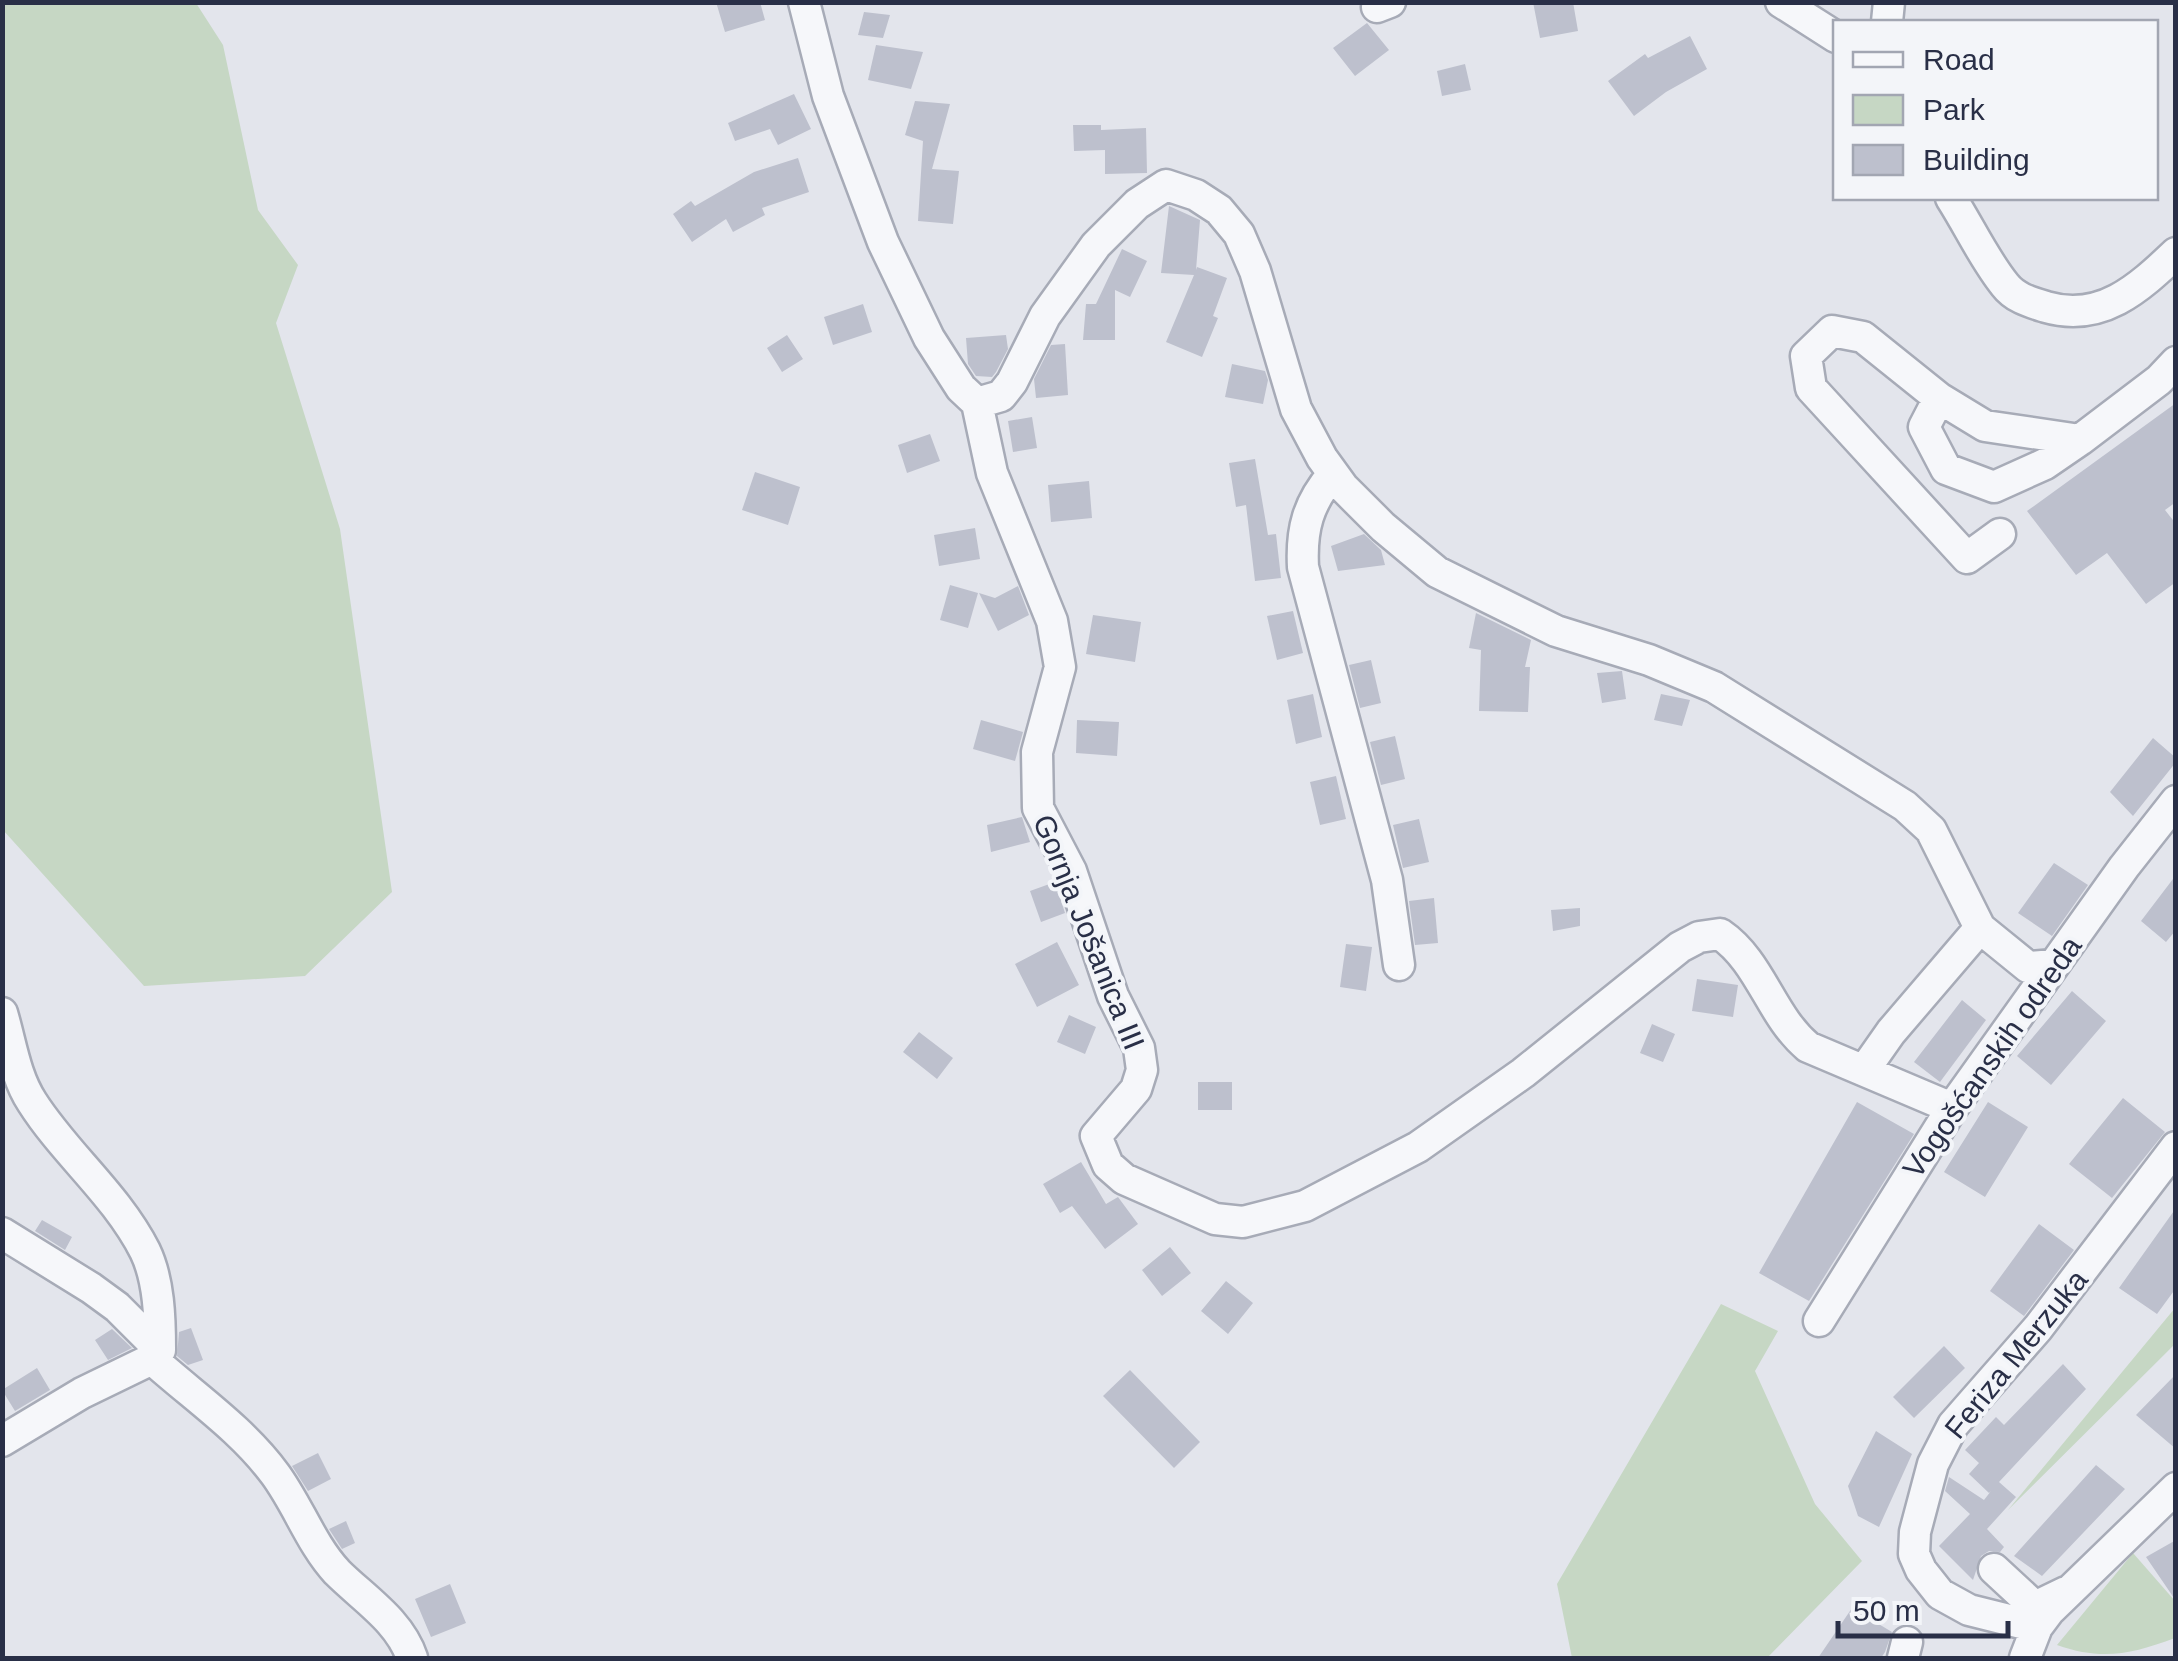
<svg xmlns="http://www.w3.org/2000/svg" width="2178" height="1661" font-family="Helvetica,sans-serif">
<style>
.green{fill:#c6d7c4}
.building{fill:#bdc0cd}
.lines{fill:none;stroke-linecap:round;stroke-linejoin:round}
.minor-casing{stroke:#a7abb7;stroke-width:35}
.minor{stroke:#f6f7fa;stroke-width:30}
.labels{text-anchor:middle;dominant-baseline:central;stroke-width:8;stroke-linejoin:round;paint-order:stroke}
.street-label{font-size:30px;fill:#292f47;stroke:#f3f5f9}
</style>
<rect width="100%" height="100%" fill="#e3e5ec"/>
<path class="green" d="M 2,3 L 196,3 L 223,45 L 258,210 L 298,265 L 276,323 L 340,529 L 392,892 L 305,976 L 144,986 L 3,830 Z
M 1721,1304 L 1778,1331 L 1755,1371 L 1815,1504 L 1862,1561 L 1767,1658 L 1572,1658 L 1557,1584 Z
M 2175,1308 L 2175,1344 L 2008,1510 Z
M 2133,1553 L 2175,1601 L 2175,1638 C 2132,1654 2102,1661 2057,1645 Z"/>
<path class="building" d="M 716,2 L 760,2 L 765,20 L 725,32 Z
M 1533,2 L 1573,2 L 1578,31 L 1540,38 Z
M 864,12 L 890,15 L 883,38 L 858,35 Z
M 1367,23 L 1389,50 L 1355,76 L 1333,48 Z
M 1690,36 L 1707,69 L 1666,92 L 1634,116 L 1608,81 L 1645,54 L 1648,58 Z
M 876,45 L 923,52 L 911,89 L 868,80 Z
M 1465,64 L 1471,90 L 1442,96 L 1437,71 Z
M 794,94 L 811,129 L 778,145 L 770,129 L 735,141 L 728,123 Z
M 915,101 L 950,104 L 932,169 L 959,171 L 953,224 L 918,221 L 923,141 L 905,135 Z
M 1073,125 L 1101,125 L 1101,130 L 1146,128 L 1147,173 L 1105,174 L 1105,150 L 1074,151 Z
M 798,158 L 809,192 L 762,208 L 765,215 L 733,232 L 726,219 L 692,242 L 673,214 L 691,201 L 695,206 L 754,172 Z
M 1169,206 L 1200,220 L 1196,270 L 1197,267 L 1227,278 L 1213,316 L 1218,318 L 1202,357 L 1166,342 L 1194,275 L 1161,273 Z
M 1122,249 L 1147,261 L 1130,297 L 1115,290 L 1115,340 L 1083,340 L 1086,304 L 1096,304 Z
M 863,304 L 872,332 L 833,345 L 824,317 Z
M 787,335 L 803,359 L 782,372 L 767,348 Z
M 1006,335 L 1008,349 L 996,372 L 992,377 L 976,376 L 968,364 L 966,338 Z
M 1065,344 L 1068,395 L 1036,398 L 1034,379 L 1051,345 Z
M 1232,364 L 1265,371 L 1268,380 L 1263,404 L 1225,397 Z
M 2176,403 L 2176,502 L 2165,510 L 2176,524 L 2176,582 L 2146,604 L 2107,553 L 2076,575 L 2027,511 Z
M 1032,417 L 1037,448 L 1013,452 L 1008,421 Z
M 930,434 L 940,461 L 907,473 L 898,445 Z
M 1255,459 L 1268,535 L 1276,534 L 1281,578 L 1255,581 L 1246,505 L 1236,507 L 1229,463 Z
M 755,472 L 800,487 L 788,525 L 742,510 Z
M 1089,481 L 1092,518 L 1051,522 L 1048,485 Z
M 975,528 L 980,559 L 939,566 L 934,535 Z
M 1364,534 L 1381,550 L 1385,565 L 1338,571 L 1331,546 Z
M 950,585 L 978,593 L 968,628 L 940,620 Z
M 1018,586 L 1029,615 L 998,631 L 979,593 L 995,598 Z
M 1293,611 L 1303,653 L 1277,660 L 1267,616 Z
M 1476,613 L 1531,640 L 1525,667 L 1530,667 L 1528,712 L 1479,711 L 1481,650 L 1469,648 Z
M 1093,615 L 1141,622 L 1135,662 L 1086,654 Z
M 1371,660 L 1381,703 L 1360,708 L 1349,665 Z
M 1622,671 L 1626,699 L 1602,703 L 1597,673 Z
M 1313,694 L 1322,737 L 1296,744 L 1287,700 Z
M 1661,694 L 1690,700 L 1682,726 L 1654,720 Z
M 981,720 L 1023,732 L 1015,761 L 973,749 Z
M 1077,720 L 1119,722 L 1117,756 L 1076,753 Z
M 1395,736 L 1405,779 L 1381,785 L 1370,742 Z
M 2153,738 L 2176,758 L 2176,762 L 2133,816 L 2110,792 Z
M 1336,776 L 1346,819 L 1320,825 L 1310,782 Z
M 1022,817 L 1030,842 L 991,852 L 987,825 Z
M 1419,819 L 1429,862 L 1403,868 L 1393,825 Z
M 2054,863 L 2088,885 L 2052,936 L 2018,913 Z
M 2176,875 L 2176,930 L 2166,942 L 2141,921 Z
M 1055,882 L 1065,913 L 1041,922 L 1030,891 Z
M 1434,898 L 1438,943 L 1415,945 L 1409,901 Z
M 1580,908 L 1580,926 L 1553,931 L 1551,910 Z
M 1057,942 L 1079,985 L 1037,1007 L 1015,964 Z
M 1346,944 L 1372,947 L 1366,991 L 1340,987 Z
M 1697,979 L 1738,985 L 1733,1017 L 1692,1011 Z
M 2072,991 L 2106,1021 L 2051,1085 L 2017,1056 Z
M 1962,1000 L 1986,1020 L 1940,1082 L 1914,1062 Z
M 1069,1015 L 1096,1027 L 1085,1054 L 1057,1042 Z
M 1652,1024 L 1675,1034 L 1663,1062 L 1640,1053 Z
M 919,1032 L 953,1058 L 937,1079 L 903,1052 Z
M 1198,1082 L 1232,1082 L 1232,1110 L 1198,1110 Z
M 2123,1098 L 2165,1132 L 2112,1198 L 2069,1164 Z
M 1857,1102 L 1914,1134 L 1809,1301 L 1759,1273 Z
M 1988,1102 L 2028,1127 L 1985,1197 L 1944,1172 Z
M 1081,1162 L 1106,1204 L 1118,1197 L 1138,1224 L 1105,1249 L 1072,1206 L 1060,1213 L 1043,1184 Z
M 2176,1208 L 2176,1288 L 2157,1314 L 2119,1288 Z
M 42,1220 L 72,1237 L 65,1250 L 35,1231 Z
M 2039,1224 L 2074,1250 L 2024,1316 L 1990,1291 Z
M 1170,1247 L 1191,1273 L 1162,1296 L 1142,1270 Z
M 1226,1281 L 1253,1303 L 1228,1334 L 1201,1311 Z
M 191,1328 L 203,1360 L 188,1365 L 177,1356 L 179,1332 Z
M 112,1329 L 132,1348 L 108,1360 L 95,1340 Z
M 1944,1346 L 1965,1368 L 1914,1418 L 1893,1397 Z
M 2063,1364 L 2086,1389 L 1999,1482 L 2016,1497 L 1987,1529 L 2004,1547 L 2000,1552 L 1989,1551 L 1981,1556 L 1973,1580 L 1939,1546 L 1970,1514 L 1945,1491 L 1949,1477 L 1984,1500 L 1991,1491 L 1989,1493 L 1969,1474 L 1979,1463 L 1965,1450 L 1996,1417 L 2004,1425 Z
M 37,1368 L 50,1390 L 15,1411 L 2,1390 Z
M 1130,1370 L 1200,1442 L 1174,1468 L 1103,1396 Z
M 2176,1374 L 2176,1449 L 2136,1415 Z
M 1876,1431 L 1912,1454 L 1879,1527 L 1858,1516 L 1848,1486 Z
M 318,1453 L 331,1479 L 308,1491 L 292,1466 Z
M 2096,1465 L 2125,1489 L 2042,1576 L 2014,1556 Z
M 346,1521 L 355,1543 L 342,1549 L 329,1529 Z
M 2176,1540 L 2176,1601 L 2146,1557 Z
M 450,1584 L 466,1623 L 431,1637 L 415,1599 Z
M 1852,1608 L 1892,1632 L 1885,1652 L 1881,1658 L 1818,1658 Z"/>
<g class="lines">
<g class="minor-casing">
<path id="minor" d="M 804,2 L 828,96 L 883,242 L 929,338 L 961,388 L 977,403 L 1001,396 L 1012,382 L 1045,316 L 1096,245 L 1137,204 L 1166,185 L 1196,195 L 1219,210 L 1239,234 L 1255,271 L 1296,409 L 1322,458 L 1343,487 L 1383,527 L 1437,572 L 1556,631 L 1649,660 L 1714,687 L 1905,806 L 1931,830 L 1980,928 L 2028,967 L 2054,965
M 1781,2 L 1836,37
M 1377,7 L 1390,2
M 1887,22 L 1889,2
M 1951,198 C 1969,226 1984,259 2005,285 C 2015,298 2030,302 2046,307 C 2101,323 2138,289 2176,253
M 1939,398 L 1924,427 L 1946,469 L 1994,487 L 2045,464 L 2080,440
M 977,403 L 992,473 L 1052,621 L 1060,667 L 1037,752 L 1038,808 L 1071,871 L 1113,996 L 1139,1048 L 1142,1070 L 1136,1089 L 1096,1136 L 1108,1165 L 1124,1179 L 1215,1219 L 1243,1222 L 1305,1206 L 1418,1147 L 1523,1073 L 1680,947 L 1699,937 L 1720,934 C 1761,962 1770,1015 1808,1047 L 1952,1108
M 1333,474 C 1308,503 1301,529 1303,567 L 1387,880 L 1399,965
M 2000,534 L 1967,558 L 1811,388 L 1806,356 L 1832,331 L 1863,337 L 1939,398 L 1985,426 L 2080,440 L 2159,380 L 2176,362
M 2,1013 C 11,1043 15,1076 32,1102 C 65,1154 116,1194 145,1251 C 159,1280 160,1318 160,1350 L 152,1359 L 82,1393 L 2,1441
M 1865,1069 L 1891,1032 L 1980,928
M 2,1233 L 91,1288 L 117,1307 L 160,1350
M 1819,1321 L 1952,1108 L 2124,867 L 2176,801
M 152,1359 C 193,1396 242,1429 275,1474 C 298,1505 311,1544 337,1572 C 364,1599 400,1621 412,1658
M 1994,1569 L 2035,1607 L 2066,1592
M 2037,1627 L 1969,1610 L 1940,1594 L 1921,1570 L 1914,1554 L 1915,1532 L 1933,1464 L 1953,1425 L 2038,1328 L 2176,1147
M 1903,1658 L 1907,1642
M 2025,1658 L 2037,1627 L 2049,1611 L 2176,1488"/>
</g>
<use href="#minor" class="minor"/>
</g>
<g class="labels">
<g class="street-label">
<text transform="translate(1089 932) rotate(68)">Gornja Jošanica III</text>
<text transform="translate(1992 1057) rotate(-55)">Vogošćanskih odreda</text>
<text transform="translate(2016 1354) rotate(-51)">Feriza Merzuka</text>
</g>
</g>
<rect width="2178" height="1661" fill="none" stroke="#292f47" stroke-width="10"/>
<rect x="1833" y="20" width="325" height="180" fill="#f3f5f9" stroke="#a2a6b2" stroke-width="2.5"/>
<rect x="1853" y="52" width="50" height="15" fill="#f6f7fa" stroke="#a2a6b2" stroke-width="2.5"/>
<text x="1923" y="70" font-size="30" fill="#292f47">Road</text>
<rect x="1853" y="95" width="50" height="30" fill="#c6d7c4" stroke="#a2a6b2" stroke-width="2.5"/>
<text x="1923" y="120" font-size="30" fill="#292f47">Park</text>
<rect x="1853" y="145" width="50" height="30" fill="#bdc0cd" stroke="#a2a6b2" stroke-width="2.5"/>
<text x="1923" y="170" font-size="30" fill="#292f47">Building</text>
<path d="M1838 1621v15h170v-15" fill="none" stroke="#292f47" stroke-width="5"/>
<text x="1853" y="1621" font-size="30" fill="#292f47" stroke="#f3f5f9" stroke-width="8" paint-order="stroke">50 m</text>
</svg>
